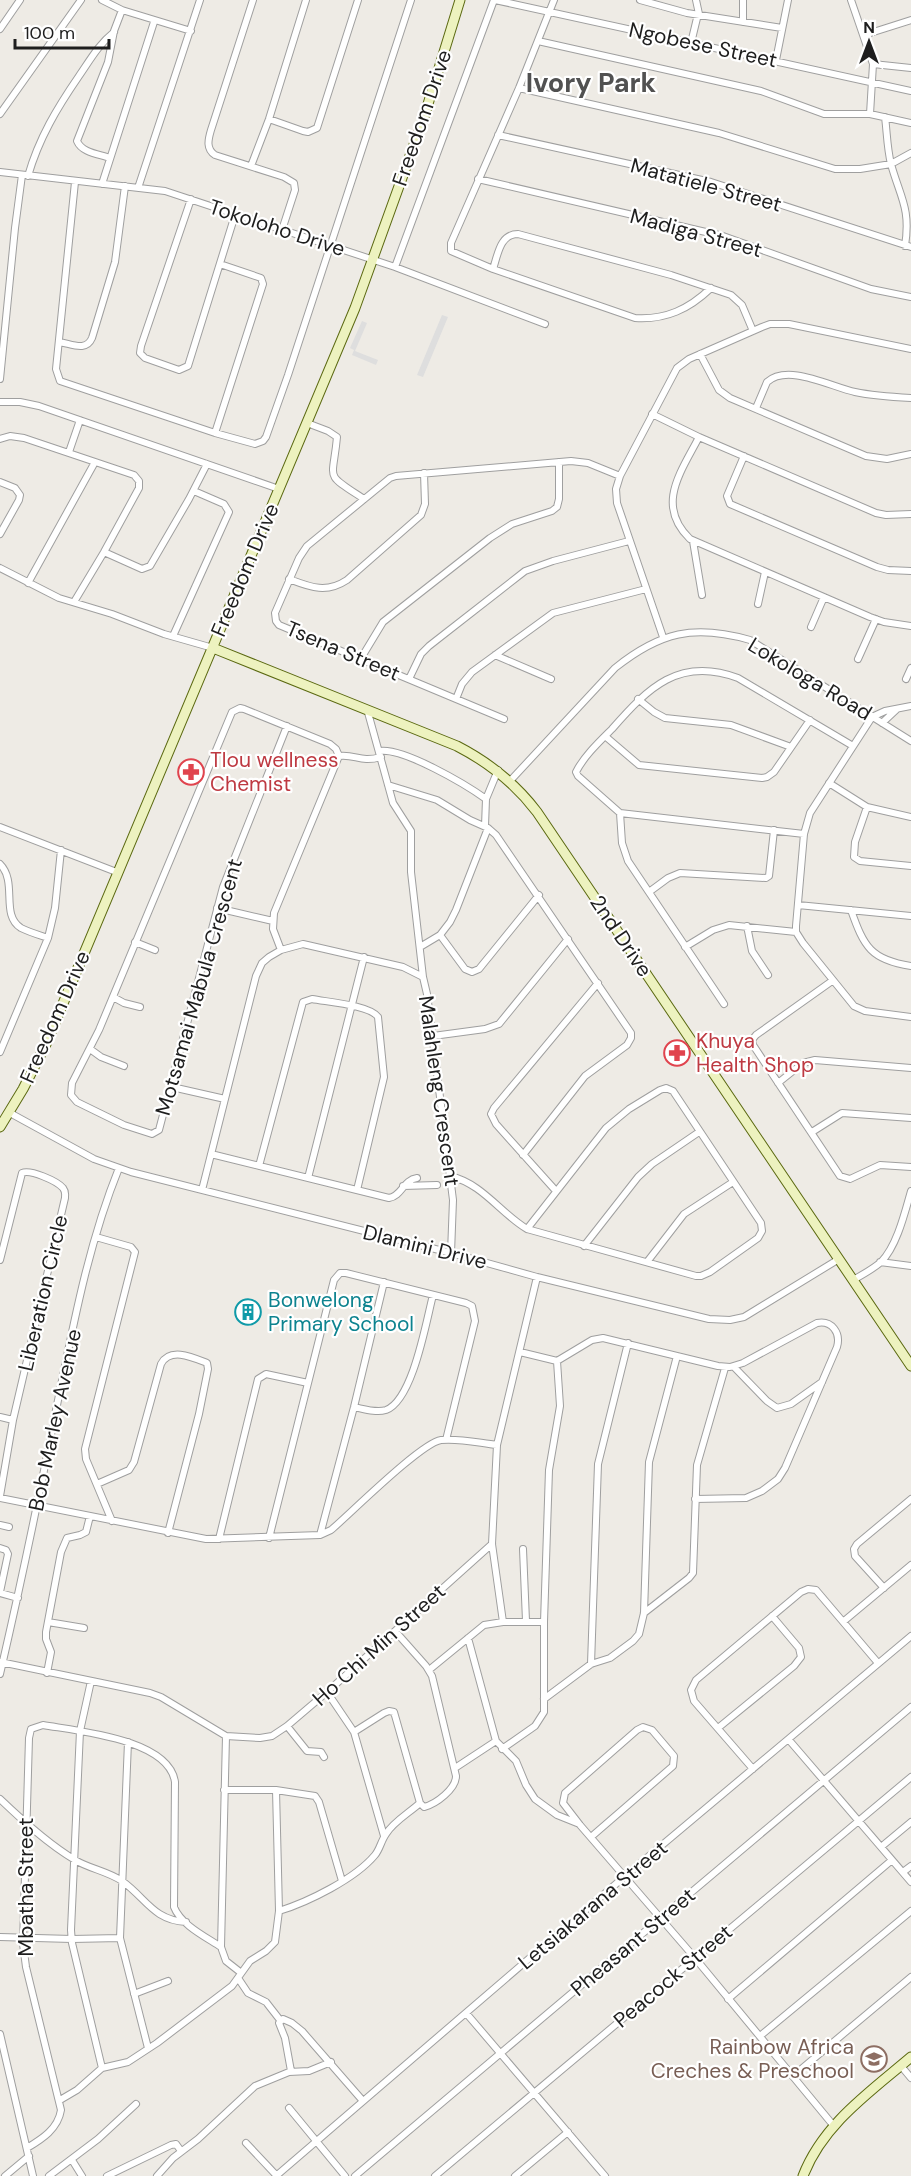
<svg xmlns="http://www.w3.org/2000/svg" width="911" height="2176" font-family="'DM Sans',sans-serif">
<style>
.parking{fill:#dedede}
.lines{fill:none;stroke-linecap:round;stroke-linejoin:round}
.street-casing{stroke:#9f9f9f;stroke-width:8}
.secondary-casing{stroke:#5b6911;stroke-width:11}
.street{stroke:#fff;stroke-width:6}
.secondary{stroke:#edf2bf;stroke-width:9}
.labels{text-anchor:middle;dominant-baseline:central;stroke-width:4.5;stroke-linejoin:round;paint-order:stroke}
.street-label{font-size:21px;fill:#1e1e1e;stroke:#fff}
.health-label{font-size:21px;fill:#be3a42;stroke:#fff;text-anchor:start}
.culture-label{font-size:21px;fill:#0d838f;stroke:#fff;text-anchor:start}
.education-label{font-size:21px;fill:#785e54;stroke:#fff;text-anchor:end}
.district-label{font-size:27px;font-weight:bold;fill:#515151;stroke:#fff}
</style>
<rect width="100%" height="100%" fill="#eeebe5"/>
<path class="parking" d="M 442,315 L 448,317 L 423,377 L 417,375 Z
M 362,321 L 367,323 L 355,351 L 378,360 L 376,365 L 352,355 L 354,350 L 350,348 Z"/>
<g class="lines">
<g class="street-casing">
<path id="street" d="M 102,0 L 122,10
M 253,0 L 211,130 C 208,140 206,149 215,155 L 284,177 L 294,183 L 295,190 L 282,230
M 495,0 L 911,91
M 554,0 L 519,88 L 451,243 L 451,251 L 493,269 L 635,318 C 666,320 689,309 711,288
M 640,0 L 687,13 L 782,28
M 696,0 L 699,14
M 851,0 L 873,64 L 870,114
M 743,22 L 743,0
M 0,29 L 20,0
M 864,35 L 911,20
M 538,41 L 761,91 L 824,114 L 870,114 L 911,123
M 691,43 L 698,14
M 776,60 L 788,0
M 873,64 L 911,68
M 519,88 L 719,133 L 835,169 L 860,169 L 891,164 L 911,153
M 0,114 L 81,0
M 885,117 C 887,132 887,148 891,164 C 900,197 911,208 905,246
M 269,119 L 303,131 L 308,132 L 317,128 L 358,0
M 498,135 L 711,182 L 911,247
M 110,158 C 99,154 82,153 77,141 L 108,62 L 114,31 L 122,10 L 191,31
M 251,166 L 269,119 L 306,0
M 0,172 L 165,191 L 395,267 L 545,324
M 28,176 C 39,138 57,108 79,76 C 90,60 99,44 114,32
M 478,179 L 723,236 L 871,289 L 911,297
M 75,182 L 56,369 L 60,381 L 215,433 L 255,444 L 263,441 L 266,437 L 288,375 L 411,0
M 102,184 L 154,22
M 138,188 L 200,0
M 191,199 L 141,346 L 140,353 L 145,358 L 179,370 L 188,366 L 235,215
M 395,267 L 494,0
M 493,269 C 498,254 500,234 518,234 L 671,275 L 731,295 L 742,305 L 753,331
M 59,342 C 72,344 86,352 92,338 L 115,262 L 125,186
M 700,354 L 719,390 L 730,398 L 866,456 L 887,459 L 911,454
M 0,379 L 15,228 L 22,175
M 0,402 L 20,402 L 39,406 L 279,489
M 756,408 L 767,382 C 788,363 831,387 855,392 C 874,396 892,397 911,398
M 652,414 L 699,437 L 876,513 L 886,515 L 911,514
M 307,423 L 328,431 L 337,437 C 333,482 323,472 364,499
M 215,433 L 263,284 L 261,278 L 220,264
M 699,437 C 681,472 655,505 690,539 L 870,617 L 884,622 L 911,626
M 0,439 L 10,436 L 24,438 L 134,475 L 139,481 L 139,488 L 104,552 L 74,602
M 69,452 L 80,420
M 744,456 L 727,496 L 730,504 L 877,567 L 888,570 L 911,571
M 0,482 L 15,488 L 20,495 L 19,500 L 0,534
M 693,541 L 702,595
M 104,552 L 142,569 L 150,566 L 189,499 L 207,464
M 0,568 L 59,598 L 112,614 L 164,634 L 213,648
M 289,579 C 310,587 326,594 347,580 L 421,515 L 425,504 L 424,473
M 28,583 L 95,462
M 758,604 L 765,572
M 811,627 L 824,597
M 173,636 L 229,512 L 224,504 L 194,491
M 663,637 L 617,503 L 616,489 L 620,476 L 677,368 L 689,359 L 762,327 L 770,324 L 789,324 L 911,349
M 495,655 L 551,679
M 858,659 L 876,619
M 360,660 L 383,622 L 490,538 L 512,524 L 552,511 L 557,507 L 559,499 L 559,462
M 409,679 L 421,654 L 429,646 L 525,571 L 553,561 L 629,541
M 906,679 L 911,668
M 456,699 L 462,684 L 472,672 L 553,613 L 646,589
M 638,699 L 654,712 L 665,718 L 731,725 L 791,747
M 911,706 L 885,711 L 872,717 L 810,813 L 804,834 L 796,926 L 796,932 L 803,943 L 854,1006 L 865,1011 L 911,1017
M 367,709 L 393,803 L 411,831 L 411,872 L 423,977
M 504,719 L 279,625 L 276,621 L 275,613 L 299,558 L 307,546 L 390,478 L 396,476 L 571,461 L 588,463 L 620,476
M 882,723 L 897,709
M 287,726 L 223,887 L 159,1130 L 152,1134 L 124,1125 L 77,1102 L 71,1095 L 72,1083 L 99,1030 L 232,712 L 240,708 L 244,709 L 330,744 L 336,749 L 339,756
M 605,736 L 639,765 L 762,778 L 767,777 L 774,772 L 810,720
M 380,751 C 404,748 465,784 486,799
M 339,756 C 356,754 360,763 381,757
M 510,781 L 615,668 C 660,632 694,624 750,640 L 911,741
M 829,783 L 867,807 L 911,817
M 388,785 L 437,800 L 470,820 L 488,828 L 496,835 L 631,1033 L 631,1038 L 627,1045 L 585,1076 L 523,1155
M 867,807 L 855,842 L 854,857 L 860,861 L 911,866
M 620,813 L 622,843 L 628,861 L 724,1004
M 485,826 L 486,799 L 498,770
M 0,827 L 119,873
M 488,828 L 456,910 L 450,922 L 440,935 L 465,969 L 472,972 L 479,969 L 539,895
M 804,834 L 620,813 L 578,776 L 576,772 C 584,756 600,741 612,729 C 648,688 679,656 738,678 L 853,746
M 0,864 C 18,882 0,915 21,928 C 29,932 39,935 48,938
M 649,892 L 668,878 L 680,873 L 766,878 L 769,876 L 774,830
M 798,905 L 911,916
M 217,908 L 273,921
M 851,910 C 864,947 871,960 911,966
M 747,926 L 752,951 L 768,975
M 135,942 L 155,950
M 420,947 L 440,935
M 685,947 L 713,930 L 729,925 L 796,932
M 281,950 L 273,929 L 274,913 L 339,756
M 832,981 L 756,1035 L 752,1040 L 753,1045 L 840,1176 L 850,1179 L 880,1165 L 911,1167
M 113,997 L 124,1003 L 140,1007
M 433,1036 L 485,1029 L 499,1024 L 568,939
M 90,1049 L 101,1057 L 124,1066
M 0,1052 L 48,938 L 55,908 L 61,850
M 778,1083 L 803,1063 L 815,1060 L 911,1068
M 172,1087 L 225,1099
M 10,1113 L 94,1159 L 131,1172 L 451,1253 L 537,1277 L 709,1319 L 730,1320 L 744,1317 L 839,1259
M 812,1132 L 842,1113 L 911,1118
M 211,1154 L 389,1198 C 402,1196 403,1180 417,1178
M 259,1166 L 303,1002 L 312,999 C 327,1002 370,1005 378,1017 L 384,1077 L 357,1190
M 450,1176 C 483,1184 500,1213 527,1229 L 696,1276 L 701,1276 L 710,1272 L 758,1238 L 762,1231 L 761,1223 L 673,1091 L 666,1088 L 660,1090 L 629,1109 L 606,1128 L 527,1229
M 308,1178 L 364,957
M 403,1186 L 437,1185
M 202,1190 L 256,976 L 262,963 L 269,957 L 281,950 L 303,944 L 403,967 L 423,977 L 427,994 L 453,1200 L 451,1253
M 556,1191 L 496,1124 L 491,1114 L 494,1108 L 598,983
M 96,1237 L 131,1247 L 135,1252 L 85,1449 L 86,1459 L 112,1521
M 584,1246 L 638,1177 L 652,1164 L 699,1132
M 0,1260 L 22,1173 C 30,1169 57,1181 63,1188 C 66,1192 65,1193 65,1198 L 13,1420 L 0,1496
M 647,1262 L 684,1214 L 733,1182
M 880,1262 L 911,1266
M 853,1280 C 862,1275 873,1269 881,1262 C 897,1246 905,1212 911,1191
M 520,1352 L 557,1361 L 592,1340 L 603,1338 L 718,1366 L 730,1367 L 743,1363 L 817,1323 C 832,1320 841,1333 837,1347 L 785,1468 L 778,1479 L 762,1491 L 746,1498 L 695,1499
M 734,1367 L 767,1401 L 777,1408 L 791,1404 L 822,1382
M 354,1407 C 364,1409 376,1413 386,1410 C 413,1400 426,1322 433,1295
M 0,1417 L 13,1420
M 97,1484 L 129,1470 L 134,1462 L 161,1364 C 170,1347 192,1357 207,1363 L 208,1369 L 199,1414 L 168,1533
M 0,1498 L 206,1539 L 320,1535 L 331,1530 C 351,1513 421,1443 441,1440 C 459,1438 479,1443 497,1445
M 0,1525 L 9,1527
M 320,1535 L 354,1407 L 384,1282
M 269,1538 L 334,1280 L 340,1273 L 346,1273 L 466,1303 L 472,1306 L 475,1321 L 446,1440
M 219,1539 L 258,1379 L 266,1374 L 308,1383
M 0,1548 L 6,1550 L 8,1554 L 0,1592
M 523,1549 L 526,1621
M 884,1588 L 855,1556 L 854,1549 L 857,1544 L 911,1499
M 0,1593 L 18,1598
M 644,1613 L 689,1578 L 693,1573 L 697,1465 L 725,1368
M 844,1621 L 911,1565
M 48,1622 L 84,1628
M 503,1622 L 492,1544 L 497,1445 L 537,1277
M 395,1631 L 426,1666 L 432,1676 L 456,1776 C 456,1789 436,1804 424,1807 L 420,1803
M 468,1638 L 496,1741 L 516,1761 L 526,1785 L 535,1799 L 557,1815 L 577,1823
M 0,1662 L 150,1693 L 161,1697 L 226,1736 L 260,1738 L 272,1736 L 287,1726 L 327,1692 L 492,1544
M 591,1664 L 598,1464 L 628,1343
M 429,1670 L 484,1625 L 503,1622 L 544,1622
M 47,1673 L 51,1652 L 46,1639 L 46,1632 L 61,1552 L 67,1538 L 80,1535 L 86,1532 L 90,1516
M 0,1674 C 20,1588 38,1502 55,1415 C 72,1332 87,1247 119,1168
M 91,1681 L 80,1731 L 71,1930 L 72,1943 L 102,2068
M 327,1692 L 354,1732 L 384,1836
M 544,1699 L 591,1664 L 610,1658 L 633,1641 L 639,1634 L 644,1613 L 649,1462 L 677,1356
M 287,1726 L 307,1751 L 321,1752 L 324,1757
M 718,1728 L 794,1666 L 801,1657 L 799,1648 L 772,1616
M 354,1732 L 384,1713 L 389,1711 L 394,1712 L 420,1803
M 226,1736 L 221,1947 L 226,1961 L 240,1972
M 789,1740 L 911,1882
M 128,1742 L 120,1938 L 148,2048
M 502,1749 L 535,1726 L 544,1712 L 544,1622 L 549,1470 L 560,1406 L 557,1361
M 455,1768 L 496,1741
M 753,1769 L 694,1701 L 691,1690 L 696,1680 L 801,1592 L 808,1589 L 816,1590 L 878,1663
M 224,1790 L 276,1790 L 315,1796 L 319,1802 L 342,1881
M 0,1799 C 23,1821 48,1844 75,1860 C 90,1869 107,1871 122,1881 C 146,1898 153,1920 186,1922
M 591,1837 L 673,1766 L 674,1756 L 652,1730 L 643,1727 L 637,1730 L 565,1793 L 563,1803 L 580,1825 L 695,1958 L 833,2125
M 881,1847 L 911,1822
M 903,1872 L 911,1866
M 279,1911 C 308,1902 355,1879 375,1855 C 380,1849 381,1841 386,1834 C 393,1822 409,1813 420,1803
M 0,1937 L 72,1939 L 120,1938
M 238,1978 L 248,1993 L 266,2002 L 280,2020
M 134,1994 L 168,1981
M 728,1999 L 892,1860
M 466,2013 L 605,2176
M 0,2034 L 33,2176
M 760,2036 L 911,1911
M 901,2066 L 911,2078
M 291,2071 L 285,2038 L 279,2023 L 283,2019 L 292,2023 L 302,2031 L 363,2101
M 793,2076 L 911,1977
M 60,2100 L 77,2090 L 102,2068 L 128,2062 L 157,2043 L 232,1986 L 250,1961 L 266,1951 L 275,1942 L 279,1911 L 276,1790
M 289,2108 L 345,2176
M 246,2143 L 277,2176
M 27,2148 C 42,2139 58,2129 61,2110 L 26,1967 L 23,1944 L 29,1738 L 31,1729 L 43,1725 C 77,1731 169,1739 175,1782 L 174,1907 C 181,1925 206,1937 221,1947
M 72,2160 L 82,2176
M 5,2176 L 29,2156
M 49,2176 L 98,2139 L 136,2104
M 107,2176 L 171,2145 L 176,2144 L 181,2151
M 157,2176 L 173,2158 L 198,2139 L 255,2086 L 289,2072 L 309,2071 L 331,2062
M 276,2176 L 624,1877 L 911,1636
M 355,2176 L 911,1707
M 435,2176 L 911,1777
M 515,2176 L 568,2132"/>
</g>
<g class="secondary-casing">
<path id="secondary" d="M 213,648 L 457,746 C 490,763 515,783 537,812 L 911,1366
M 0,1127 L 23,1089 L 46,1044 L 355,308 L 424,117 L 460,0
M 803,2176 C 823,2124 870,2092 911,2057"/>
</g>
<use href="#street" class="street"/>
<use href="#secondary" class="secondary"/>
</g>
<defs>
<g id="pharmacy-ring" transform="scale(1.35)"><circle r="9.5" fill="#fff" stroke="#e0444e" stroke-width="1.5"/><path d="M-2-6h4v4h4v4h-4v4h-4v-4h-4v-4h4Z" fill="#e0444e"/></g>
<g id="building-ring" transform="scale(1.35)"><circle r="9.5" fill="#fff" stroke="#0f9aa8" stroke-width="1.5"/><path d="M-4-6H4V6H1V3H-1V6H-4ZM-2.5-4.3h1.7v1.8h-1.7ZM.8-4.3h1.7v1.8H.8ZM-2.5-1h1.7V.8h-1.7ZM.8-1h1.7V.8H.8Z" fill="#0f9aa8"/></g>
<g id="school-ring" transform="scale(1.35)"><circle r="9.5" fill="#fff" stroke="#8d6e63" stroke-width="1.5"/><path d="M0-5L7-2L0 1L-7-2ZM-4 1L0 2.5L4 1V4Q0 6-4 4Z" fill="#8d6e63"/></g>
</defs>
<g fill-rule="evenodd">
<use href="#pharmacy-ring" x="191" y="772"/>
<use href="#pharmacy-ring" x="677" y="1053"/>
<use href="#building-ring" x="248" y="1312"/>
<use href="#school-ring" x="874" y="2059"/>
</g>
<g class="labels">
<g class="street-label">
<text transform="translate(703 45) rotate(12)">Ngobese Street</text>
<text transform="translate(422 118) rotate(-71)">Freedom Drive</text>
<text transform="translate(706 185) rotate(15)">Matatiele Street</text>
<text transform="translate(277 228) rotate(18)">Tokoloho Drive</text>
<text transform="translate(696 233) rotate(15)">Madiga Street</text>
<text transform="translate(245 570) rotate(-67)">Freedom Drive</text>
<text transform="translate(343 651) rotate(23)">Tsena Street</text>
<text transform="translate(810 679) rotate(31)">Lokologa Road</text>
<text transform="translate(621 936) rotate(56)">2nd Drive</text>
<text transform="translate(199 987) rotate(-74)">Motsamai Mabula Crescent</text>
<text transform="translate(55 1017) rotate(-66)">Freedom Drive</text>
<text transform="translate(439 1091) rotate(82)">Malahleng Crescent</text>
<text transform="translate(425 1247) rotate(14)">Dlamini Drive</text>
<text transform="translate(43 1293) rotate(-77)">Liberation Circle</text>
<text transform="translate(55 1420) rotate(-78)">Bob Marley Avenue</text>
<text transform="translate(379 1645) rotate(-42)">Ho Chi Min Street</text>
<text transform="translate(26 1887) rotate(-90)">Mbatha Street</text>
<text transform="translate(593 1905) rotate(-40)">Letsiakarana Street</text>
<text transform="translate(633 1942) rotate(-40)">Pheasant Street</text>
<text transform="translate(673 1976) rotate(-40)">Peacock Street</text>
</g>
<g class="health-label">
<text x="210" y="760">Tlou wellness<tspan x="210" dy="24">Chemist</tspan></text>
<text x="696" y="1041">Khuya<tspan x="696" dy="24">Health Shop</tspan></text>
</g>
<g class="culture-label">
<text x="268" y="1300">Bonwelong<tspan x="268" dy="24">Primary School</tspan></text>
</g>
<g class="education-label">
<text x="854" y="2047">Rainbow Africa<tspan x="854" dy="24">Creches &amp; Preschool</tspan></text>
</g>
<g class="district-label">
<text x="591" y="82">Ivory Park</text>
</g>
</g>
<g transform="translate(869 42)" stroke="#ffffff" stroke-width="4.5" paint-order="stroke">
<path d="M0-4.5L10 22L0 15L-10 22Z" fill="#1e1e1e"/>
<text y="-9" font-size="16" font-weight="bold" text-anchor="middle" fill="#1e1e1e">N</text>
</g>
<path d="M15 39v9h94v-9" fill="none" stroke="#1e1e1e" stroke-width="3"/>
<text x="24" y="39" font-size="18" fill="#1e1e1e" stroke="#ffffff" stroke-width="4.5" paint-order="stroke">100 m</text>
</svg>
